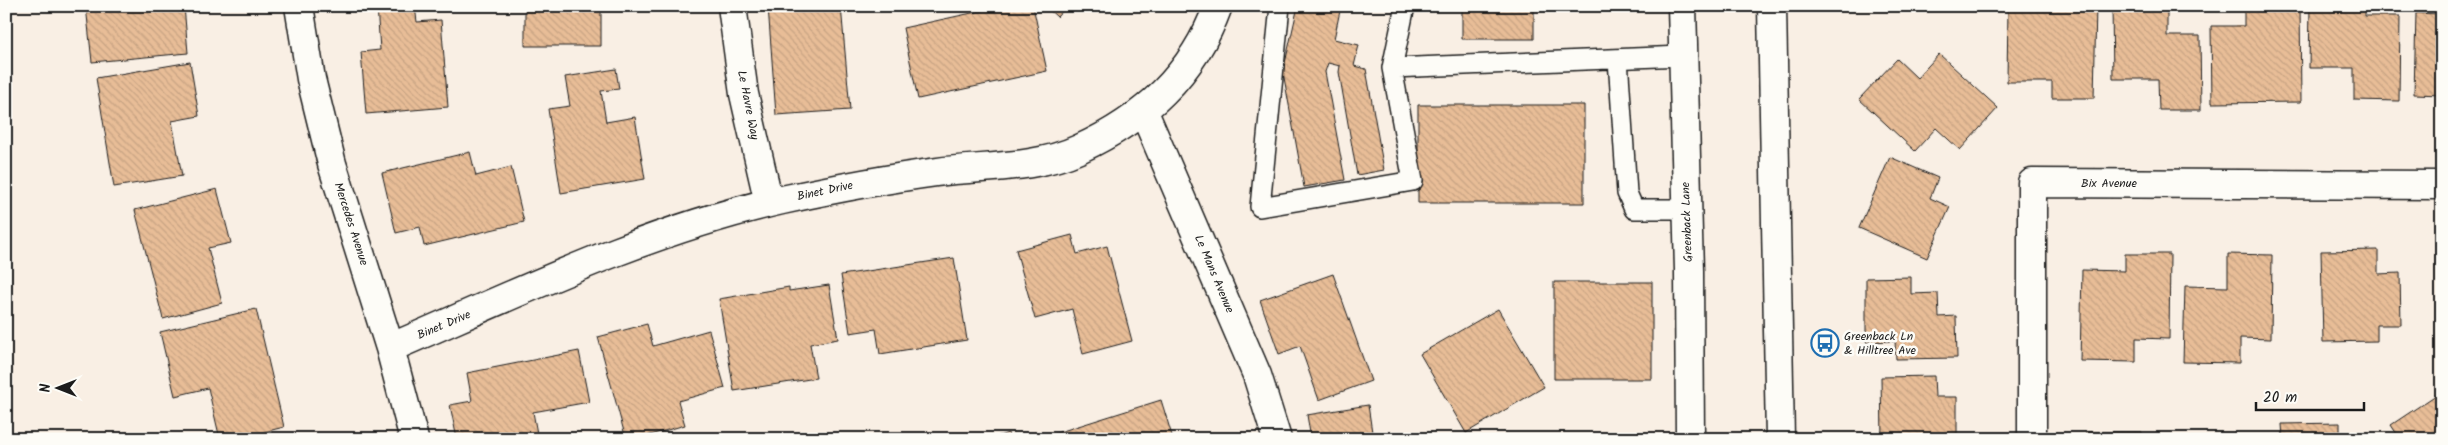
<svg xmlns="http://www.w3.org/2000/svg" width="2448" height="445" font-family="Kalam,sans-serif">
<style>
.building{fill:url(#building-back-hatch);stroke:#1c1c1c}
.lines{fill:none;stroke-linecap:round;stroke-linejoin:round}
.lane-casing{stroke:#1c1c1c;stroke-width:22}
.street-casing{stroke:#1c1c1c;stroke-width:31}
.primary-casing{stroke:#1c1c1c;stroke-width:31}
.lane{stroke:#fdfcf7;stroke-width:19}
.street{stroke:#fdfcf7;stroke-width:28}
.primary{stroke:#fdfcf7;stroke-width:28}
.labels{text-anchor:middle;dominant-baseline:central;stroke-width:5;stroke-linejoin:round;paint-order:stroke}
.street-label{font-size:12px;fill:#1c1c1c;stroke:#fdfcf7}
.poi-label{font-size:12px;fill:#1c1c1c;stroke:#fdfcf7;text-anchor:start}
</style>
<defs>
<pattern id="building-back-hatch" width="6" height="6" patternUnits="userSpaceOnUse" patternTransform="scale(1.25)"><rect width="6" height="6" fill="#e8bd97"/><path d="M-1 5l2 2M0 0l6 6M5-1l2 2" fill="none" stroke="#c6a282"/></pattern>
</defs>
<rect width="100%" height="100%" fill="#f9efe4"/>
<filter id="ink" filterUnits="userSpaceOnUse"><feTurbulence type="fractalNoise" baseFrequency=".02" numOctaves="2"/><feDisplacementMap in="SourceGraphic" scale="10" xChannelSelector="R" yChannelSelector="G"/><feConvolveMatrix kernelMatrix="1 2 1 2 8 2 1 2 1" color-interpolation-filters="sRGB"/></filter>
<g filter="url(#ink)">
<path class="building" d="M 86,6 L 184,6 L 188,53 L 92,62 Z
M 377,6 L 415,6 L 417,22 L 441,20 L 448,107 L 366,114 L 361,52 L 380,50 Z
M 525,6 L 601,6 L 601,46 L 525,46 Z
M 768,6 L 841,6 L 850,110 L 776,115 Z
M 1004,6 L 1033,6 L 1047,71 L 918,99 L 903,28 Z
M 1045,6 L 1067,6 L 1057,17 Z
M 1298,6 L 1341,6 L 1334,39 L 1359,45 L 1354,66 L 1366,69 L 1384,170 L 1357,175 L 1339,72 L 1340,66 L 1328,63 L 1325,72 L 1345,180 L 1304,187 L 1283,72 Z
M 2008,6 L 2096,6 L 2094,98 L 2052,98 L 2052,82 L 2007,82 Z
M 2112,6 L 2167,6 L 2167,36 L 2200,36 L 2201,110 L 2159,110 L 2158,79 L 2113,79 Z
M 2244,6 L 2300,6 L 2301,102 L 2212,103 L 2211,26 L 2244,26 Z
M 2310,6 L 2365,6 L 2365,16 L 2400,16 L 2399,101 L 2354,100 L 2354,68 L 2309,68 Z
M 1462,7 L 1534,7 L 1534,39 L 1462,39 Z
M 2416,13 L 2442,14 L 2442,95 L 2414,94 Z
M 1939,54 L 1998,108 L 1960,150 L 1936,128 L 1915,151 L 1859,99 L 1897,59 L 1917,78 Z
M 190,62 L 199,116 L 172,121 L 182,176 L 114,187 L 96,78 Z
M 616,69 L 619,89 L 601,91 L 606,122 L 635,117 L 645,179 L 561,193 L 548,109 L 570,106 L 565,77 Z
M 1418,105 L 1584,105 L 1584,203 L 1418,203 Z
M 470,152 L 476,176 L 511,167 L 524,222 L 424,246 L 420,227 L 396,233 L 382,173 Z
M 1890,157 L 1938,178 L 1930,198 L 1950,207 L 1927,258 L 1859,228 Z
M 217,189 L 231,243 L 208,248 L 222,303 L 163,319 L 135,210 Z
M 1072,235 L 1077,254 L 1107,246 L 1132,341 L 1083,354 L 1072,309 L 1035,319 L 1016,250 Z
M 2378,250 L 2378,274 L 2400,273 L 2401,325 L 2377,325 L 2377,341 L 2323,342 L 2321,251 Z
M 2125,254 L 2170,254 L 2169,339 L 2136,338 L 2136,362 L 2080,361 L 2082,270 L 2125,271 Z
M 2228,254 L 2272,255 L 2271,339 L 2240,338 L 2240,363 L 2183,362 L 2185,286 L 2228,287 Z
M 954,258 L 967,340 L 880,354 L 876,329 L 850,333 L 841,275 Z
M 1333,274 L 1371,381 L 1319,400 L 1300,346 L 1279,354 L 1260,300 Z
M 1911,277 L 1911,294 L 1938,293 L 1939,317 L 1956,316 L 1957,358 L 1896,359 L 1895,341 L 1866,342 L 1866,278 Z
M 1554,282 L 1652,282 L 1652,379 L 1554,379 Z
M 829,285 L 838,339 L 810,344 L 816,378 L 734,391 L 719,299 L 789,287 L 789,291 Z
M 256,309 L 284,427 L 236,439 L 220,439 L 208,388 L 175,396 L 160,332 Z
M 1498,309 L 1544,387 L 1466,433 L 1420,354 Z
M 647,324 L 653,346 L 709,330 L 725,388 L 678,401 L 685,425 L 636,439 L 626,439 L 598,337 Z
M 579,351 L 589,402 L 533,412 L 538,439 L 457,439 L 450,405 L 472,401 L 467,373 Z
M 1934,376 L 1935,397 L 1957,397 L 1957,439 L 1882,439 L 1881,377 Z
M 2439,393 L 2442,396 L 2442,439 L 2400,439 L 2391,425 Z
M 1161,400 L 1173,439 L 1054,439 L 1053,434 Z
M 1368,405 L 1373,439 L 1311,439 L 1307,415 Z
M 2340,423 L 2340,439 L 2283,439 L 2282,424 Z
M 2086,432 L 2142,432 L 2142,439 L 2085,439 Z
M 1008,433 L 1010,439 L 990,439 Z"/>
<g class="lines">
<g class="lane-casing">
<path id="lane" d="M 1280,6 L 1260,207 L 1413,181 L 1392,68 L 1682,56
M 1618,59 L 1627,193 L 1634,209 L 1687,209
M 1392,68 L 1405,6"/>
</g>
<g class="street-casing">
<path id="street" d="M 299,6 L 311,79 L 332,164 L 390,348 L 414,439
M 732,6 L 744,94 L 769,203
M 1144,112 L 1257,375 L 1277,439
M 390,348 C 518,293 645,231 782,200 C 833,189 885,179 937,172 C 984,166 1036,169 1079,149 C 1144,119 1193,75 1218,6
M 2032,439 L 2032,183 L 2442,185"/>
</g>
<g class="primary-casing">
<path id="primary" d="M 1682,6 L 1689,271 L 1690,439
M 1772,6 L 1780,439"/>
</g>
<use href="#lane" class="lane"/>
<use href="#street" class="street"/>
<use href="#primary" class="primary"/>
</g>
</g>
<defs>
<g id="bus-ring" transform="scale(1.4375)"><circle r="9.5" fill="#fdfcf7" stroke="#1f6fb2" stroke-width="1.5"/><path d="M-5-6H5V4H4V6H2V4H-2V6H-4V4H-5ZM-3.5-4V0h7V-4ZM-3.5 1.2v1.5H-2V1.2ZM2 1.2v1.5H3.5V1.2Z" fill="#1f6fb2"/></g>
</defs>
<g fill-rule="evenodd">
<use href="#bus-ring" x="1825" y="343"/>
</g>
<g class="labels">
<g class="street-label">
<text transform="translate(748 105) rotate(79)">Le Havre Way</text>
<text x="2109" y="183">Bix Avenue</text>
<text transform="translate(825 191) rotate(-12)">Binet Drive</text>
<text transform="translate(1687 222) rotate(-92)">Greenback Lane</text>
<text transform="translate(351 224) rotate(72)">Mercedes Avenue</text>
<text transform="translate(1214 274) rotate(67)">Le Mans Avenue</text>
<text transform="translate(444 325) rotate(-23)">Binet Drive</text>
</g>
<g class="poi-label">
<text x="1844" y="336">Greenback Ln<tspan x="1844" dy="14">&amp; Hilltree Ave</tspan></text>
</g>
</g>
<rect width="2448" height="445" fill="none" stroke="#fdfcf7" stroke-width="25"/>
<rect x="12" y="12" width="2423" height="420" fill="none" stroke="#1c1c1c" stroke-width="2" filter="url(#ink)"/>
<g transform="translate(58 388) rotate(270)" stroke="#fdfcf7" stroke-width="4" paint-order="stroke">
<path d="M0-4L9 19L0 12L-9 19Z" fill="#1c1c1c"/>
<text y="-8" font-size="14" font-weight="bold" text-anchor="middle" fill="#1c1c1c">N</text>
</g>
<path d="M2256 402v8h108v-8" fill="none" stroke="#1c1c1c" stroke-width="2.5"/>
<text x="2263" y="402" font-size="15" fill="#1c1c1c" stroke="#fdfcf7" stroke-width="4" paint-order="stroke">20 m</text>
</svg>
